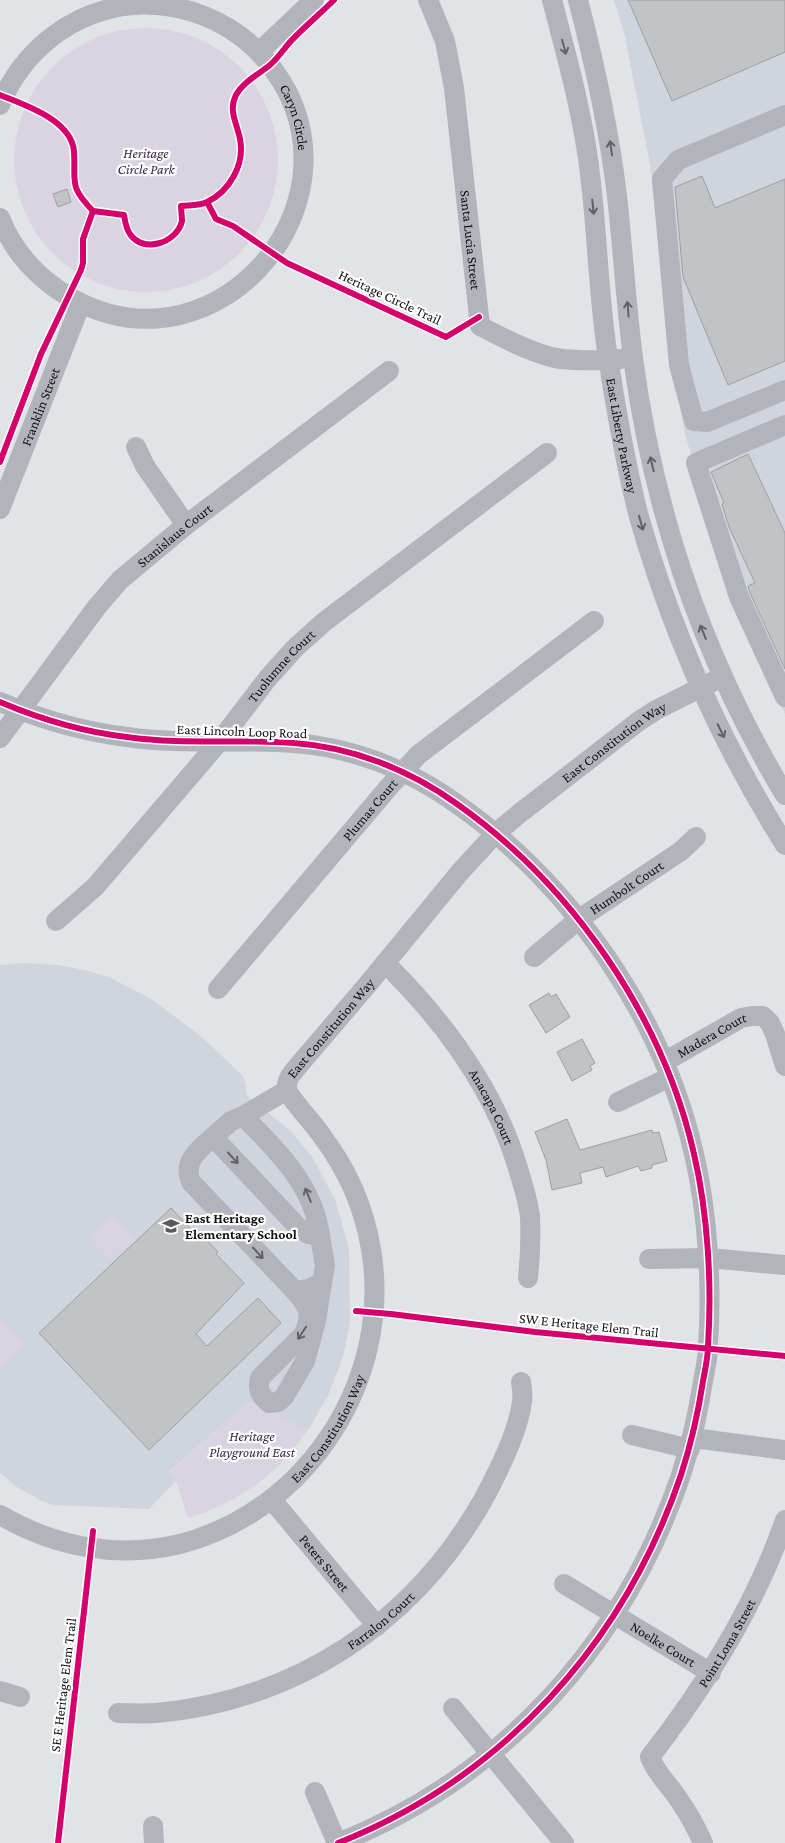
<svg xmlns="http://www.w3.org/2000/svg" width="785" height="1843" font-family="'Crimson Pro',serif">
<style>
.built{fill:#cfd4dd}
.green{fill:#dad4e2}
.building{fill:#c1c3c5;stroke:#9d9fa2}
.lines{fill:none;stroke-linecap:round;stroke-linejoin:round}
.minor{stroke:#b3b3bc;stroke-width:20}
.cycleway-casing{stroke:#fff;stroke-width:9}
.cycleway{stroke:#d6006c;stroke-width:6}
.oneway{stroke:#616267}
.labels{text-anchor:middle;dominant-baseline:central;stroke-width:4.5;stroke-linejoin:round;paint-order:stroke}
.street-label{font-size:14px;fill:#0f1012;stroke:#fff}
.park-label{font-size:14px;font-style:italic;fill:#351e43;stroke:#fff}
.poi-label{font-size:14px;font-weight:bold;fill:#0f1012;stroke:#fff;text-anchor:start}
</style>
<rect width="100%" height="100%" fill="#e1e3e7"/>
<path class="built" d="M 614,0 L 785,0 L 785,714 L 751,646 L 686,438 L 671,358 L 650,164 L 624,32 Z
M 25,963 L 58,965 L 85,970 L 111,978 L 153,1000 L 204,1039 L 244,1077 L 247,1096 L 290,1130 L 313,1158 L 336,1202 L 349,1250 L 350,1322 L 343,1357 L 328,1396 L 308,1430 L 249,1402 L 169,1472 L 176,1481 L 149,1509 L 54,1505 L 42,1501 L 17,1487 L 0,1473 L 0,965 Z"/>
<path class="green" d="M14 160a132 132 0 1 1 264 0a132 132 0 1 1-264 0Z
M 113,1215 L 133,1239 L 111,1260 L 89,1237 Z
M 0,1319 L 25,1345 L 0,1367 Z
M 249,1402 L 308,1430 C 300,1440 292,1451 283,1461 C 258,1488 224,1507 188,1518 L 176,1481 L 169,1473 Z"/>
<path class="building" d="M 628,0 L 785,0 L 785,52 L 672,101 Z
M 702,176 L 715,208 L 785,179 L 785,361 L 728,385 L 683,277 L 675,187 Z
M 67,189 L 71,202 L 58,207 L 53,194 Z
M 748,454 L 785,533 L 785,669 L 750,593 L 748,586 L 755,583 L 729,527 L 722,504 L 724,503 L 711,472 Z
M 549,993 L 551,997 L 556,994 L 570,1017 L 546,1033 L 529,1005 Z
M 582,1039 L 595,1063 L 590,1066 L 592,1070 L 572,1081 L 557,1052 Z
M 567,1119 L 580,1150 L 652,1130 L 653,1133 L 659,1132 L 667,1161 L 652,1165 L 652,1168 L 641,1171 L 638,1166 L 606,1177 L 603,1167 L 580,1173 L 582,1183 L 552,1190 L 546,1160 L 535,1132 Z
M 171,1208 L 200,1239 L 203,1236 L 218,1252 L 216,1254 L 244,1283 L 196,1334 L 207,1346 L 258,1298 L 281,1323 L 149,1450 L 39,1333 Z"/>
<g class="lines">
<g class="minor">
<path id="s1" d="M 428,0 L 445,41 L 454,88 L 480,326 C 503,338 526,350 551,357 C 565,361 604,361 620,359"/>
<path id="s2" d="M 552,0 C 565,50 579,100 587,152 C 598,222 597,294 609,364 C 617,415 626,467 639,517 C 672,633 721,743 785,845"/>
<path d="M 578,0 C 595,65 609,129 617,196 C 623,250 626,304 633,358 C 654,515 703,659 785,795"/>
<path d="M 259,52 L 314,0"/>
<path id="s3" d="M 0,105 C 23,50 72,11 132,5 C 182,1 232,21 265,59 C 378,191 221,382 71,298 C 38,279 14,253 0,218"/>
<path d="M 785,115 L 678,160 L 662,179 L 679,365 L 694,421 L 707,422 L 785,390"/>
<path d="M 785,425 L 696,463 L 739,597 L 785,697"/>
<path d="M 136,447 L 145,466 L 186,525"/>
<path id="s4" d="M 0,509 L 81,303"/>
<path d="M 0,702 C 40,719 84,732 127,737 C 182,745 239,739 294,743 C 352,747 410,770 457,804 C 572,885 663,1017 694,1154 C 708,1214 712,1285 708,1346 C 708,1358 705,1370 703,1381 C 698,1414 691,1444 681,1475 C 624,1643 504,1777 338,1843"/>
<path id="s5" d="M 0,738 L 96,608 L 120,580 L 186,525 L 389,371"/>
<path id="s6" d="M 56,921 L 95,887 L 219,742 L 268,678 L 295,648 L 324,622 L 547,453"/>
<path id="s7" d="M 534,957 L 579,919 L 681,851 L 696,837"/>
<path id="s8" d="M 385,963 C 443,1020 493,1087 517,1165 C 522,1182 528,1199 530,1217 C 531,1237 530,1258 528,1278"/>
<path id="s9" d="M 218,989 L 388,788 L 418,755 L 594,621"/>
<path id="s10" d="M 664,1062 L 741,1018 L 752,1016 L 763,1016 L 770,1023 L 775,1034 L 785,1066"/>
<path d="M 618,1102 L 670,1077"/>
<path d="M 243,1116 C 277,1150 314,1186 320,1236 L 308,1234 L 298,1227 L 213,1137 L 231,1121 L 243,1116 L 287,1090"/>
<path d="M 213,1137 C 199,1149 182,1162 191,1182 L 295,1291 L 309,1289 L 322,1282 L 325,1266 L 320,1236"/>
<path d="M 649,1259 L 708,1258 L 785,1265"/>
<path d="M 295,1291 C 309,1307 313,1315 303,1335 L 260,1378 C 257,1390 260,1395 269,1403 L 278,1402 L 284,1397 L 305,1361 L 316,1321 L 322,1282"/>
<path d="M 632,1435 L 690,1449"/>
<path d="M 693,1438 L 785,1450"/>
<path id="s11" d="M 272,1500 L 377,1626"/>
<path id="s12" d="M 0,1515 C 55,1547 117,1559 180,1544 C 308,1511 393,1379 371,1249 C 364,1207 347,1169 322,1136 C 316,1126 289,1098 287,1089 C 286,1082 289,1077 293,1072 L 368,984 L 460,872 L 495,834 L 520,813 L 639,721 L 656,710 L 722,677"/>
<path id="s13" d="M 564,1584 L 711,1673"/>
<path d="M 0,1691 L 20,1697"/>
<path d="M 453,1708 L 564,1843"/>
<path id="s14" d="M 118,1713 C 131,1713 144,1714 156,1713 C 297,1700 414,1622 483,1500 C 497,1474 519,1431 522,1401 C 523,1395 522,1388 521,1382"/>
<path d="M 315,1792 L 337,1843"/>
<path d="M 153,1826 L 154,1843"/>
<path id="s15" d="M 703,1843 C 696,1827 687,1811 677,1797 C 668,1784 656,1773 650,1757 C 706,1685 755,1607 785,1520"/>
</g>
<g class="cycleway-casing">
<path id="cycleway" d="M 0,95 C 25,105 71,120 74,151 C 76,183 68,185 93,211 L 124,215 C 125,221 126,229 130,234 C 143,254 177,243 182,221 C 182,216 181,210 181,206 C 190,205 199,206 207,202 C 230,191 245,164 240,139 C 237,123 228,111 236,95 C 243,82 259,74 270,65 C 278,58 283,50 290,42 C 304,27 320,14 334,0
M 207,202 L 216,219 L 233,226 L 287,263 L 446,337 L 479,317
M 0,462 L 41,354 L 81,270 L 83,263 L 83,239 L 93,211
M 0,702 C 40,719 84,732 127,737 C 182,745 239,739 294,743 C 352,747 410,770 457,804 C 572,885 663,1017 694,1154 C 708,1214 712,1285 708,1346 C 708,1358 705,1370 703,1381 C 698,1414 691,1444 681,1475 C 624,1643 504,1777 338,1843
M 356,1311 L 391,1314 L 535,1332 L 785,1356
M 58,1843 L 93,1531"/>
</g>
<use href="#cycleway" class="cycleway"/>
</g>
<defs><path id="oneway-shaft" d="M-6 0H5M1.5-3L5.5 0L1.5 3" fill="none" stroke-width="1.6" stroke-linecap="round" stroke-linejoin="round" transform="scale(1.25)"/></defs>
<g class="oneway">
<use href="#oneway-shaft" transform="translate(564 47) rotate(75)"/>
<use href="#oneway-shaft" transform="translate(611 148) rotate(-98)"/>
<use href="#oneway-shaft" transform="translate(593 207) rotate(84)"/>
<use href="#oneway-shaft" transform="translate(628 309) rotate(-95)"/>
<use href="#oneway-shaft" transform="translate(652 464) rotate(-103)"/>
<use href="#oneway-shaft" transform="translate(641 523) rotate(74)"/>
<use href="#oneway-shaft" transform="translate(703 632) rotate(-112)"/>
<use href="#oneway-shaft" transform="translate(721 731) rotate(64)"/>
<use href="#oneway-shaft" transform="translate(233 1158) rotate(47)"/>
<use href="#oneway-shaft" transform="translate(308 1195) rotate(-112)"/>
<use href="#oneway-shaft" transform="translate(258 1253) rotate(47)"/>
<use href="#oneway-shaft" transform="translate(302 1333) rotate(123)"/>
</g>
<defs>
<g id="school-bare" transform="scale(1.35)"><path d="M0-5L7-2L0 1L-7-2ZM-4 1L0 2.5L4 1V4Q0 6-4 4Z" fill="#585a5d" stroke="#fff" stroke-width="2.5" paint-order="stroke"/></g>
</defs>
<g fill-rule="evenodd">
<use href="#school-bare" x="171" y="1226"/>
</g>
<g class="labels">
<g class="street-label">
<text stroke="none"><textPath href="#s3" startOffset="389">Caryn Circle</textPath></text>
<text stroke="none"><textPath href="#s1" startOffset="245">Santa Lucia Street</textPath></text>
<text transform="translate(390 297) rotate(25)">Heritage Circle Trail</text>
<text stroke="none"><textPath href="#s4" startOffset="110">Franklin Street</textPath></text>
<text stroke="none"><textPath href="#s2" startOffset="442">East Liberty Parkway</textPath></text>
<text stroke="none"><textPath href="#s5" startOffset="269">Stanislaus Court</textPath></text>
<text stroke="none"><textPath href="#s6" startOffset="341">Tuolumne Court</textPath></text>
<text transform="translate(242 731) rotate(2)">East Lincoln Loop Road</text>
<text stroke="none"><textPath href="#s12" startOffset="1236">East Constitution Way</textPath></text>
<text stroke="none"><textPath href="#s9" startOffset="235">Plumas Court</textPath></text>
<text stroke="none"><textPath href="#s7" startOffset="116">Humbolt Court</textPath></text>
<text stroke="none"><textPath href="#s12" startOffset="831">East Constitution Way</textPath></text>
<text stroke="none"><textPath href="#s10" startOffset="55">Madera Court</textPath></text>
<text stroke="none"><textPath href="#s8" startOffset="180">Anacapa Court</textPath></text>
<text transform="translate(589 1325) rotate(6)">SW E Heritage Elem Trail</text>
<text stroke="none"><textPath href="#s12" startOffset="381">East Constitution Way</textPath></text>
<text stroke="none"><textPath href="#s11" startOffset="82">Peters Street</textPath></text>
<text stroke="none"><textPath href="#s14" startOffset="285">Farralon Court</textPath></text>
<text stroke="none"><textPath href="#s15" startOffset="239">Point Loma Street</textPath></text>
<text stroke="none"><textPath href="#s13" startOffset="116">Noelke Court</textPath></text>
<text transform="translate(63 1685) rotate(-83)">SE E Heritage Elem Trail</text>
</g>
<g class="park-label">
<text x="146" y="153">Heritage<tspan x="146" dy="16">Circle Park</tspan></text>
<text x="252" y="1436">Heritage<tspan x="252" dy="16">Playground East</tspan></text>
</g>
<g class="poi-label">
<text x="185" y="1218">East Heritage<tspan x="185" dy="16">Elementary School</tspan></text>
</g>
</g>
</svg>
